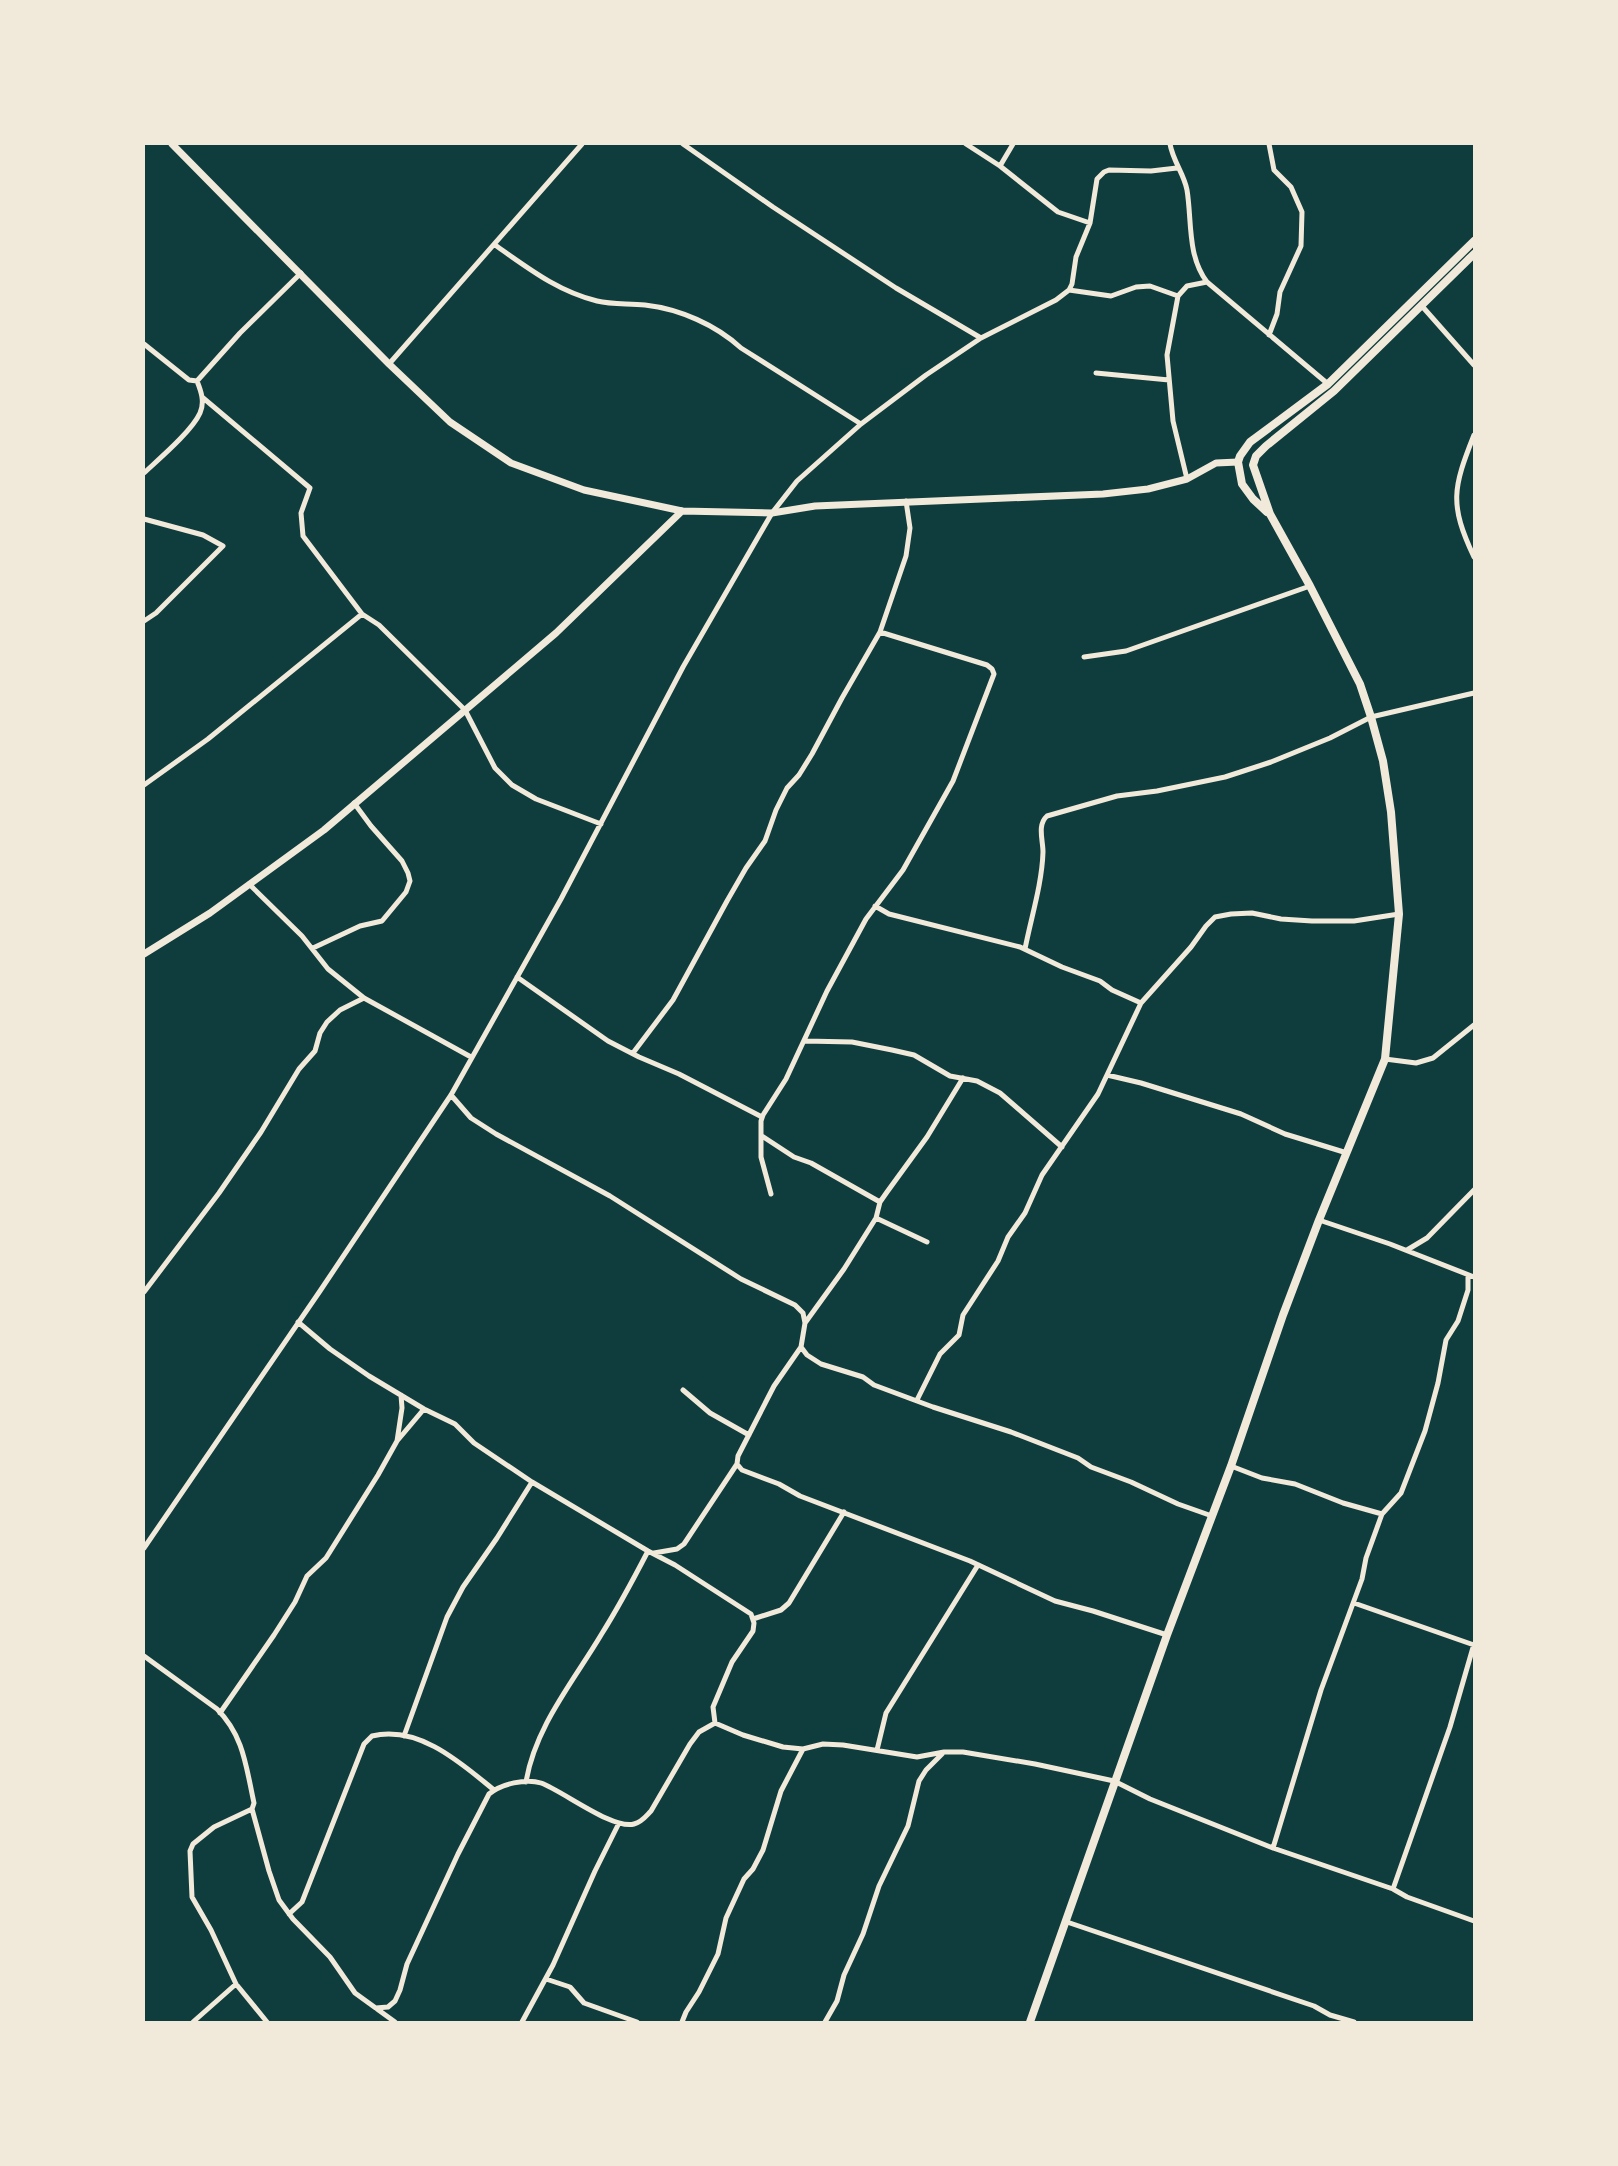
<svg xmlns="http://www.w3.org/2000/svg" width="1618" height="2166" font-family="Jost,sans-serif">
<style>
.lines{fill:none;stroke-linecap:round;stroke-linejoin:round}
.minor{stroke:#f1e9da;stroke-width:5}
.tertiary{stroke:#f1e9da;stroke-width:7}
.secondary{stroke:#f1e9da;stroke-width:8}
</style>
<rect width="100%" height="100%" fill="#0f3d3e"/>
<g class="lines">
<path class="minor" d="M 683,144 L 773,207 L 896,288 L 981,338
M 966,144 L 1000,166 L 1058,212 L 1090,223
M 1170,144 C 1173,161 1184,174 1187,190 C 1192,220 1187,256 1207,282 L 1328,384
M 1269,144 L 1274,170 L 1291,187 L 1302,212 L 1301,246 L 1280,292 L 1277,314 L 1269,335
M 1000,166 L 1013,144
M 495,245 C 528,268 557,291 597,301 C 613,305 629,303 645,305 C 680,309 716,325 741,348 L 861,424
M 1069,290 L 1111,296 L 1136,287 L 1150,286 L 1178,296
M 1421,305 L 1474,365
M 144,344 L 189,380 L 197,381
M 389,364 L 582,144
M 1096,373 L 1169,380
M 197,381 L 240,333 L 301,273
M 202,397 L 310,488 L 301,513 L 303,536 L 362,614 L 379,625 L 465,710 L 495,768 L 512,785 L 536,799 L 601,824
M 1474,435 C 1453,488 1449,504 1474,557
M 144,473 C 159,459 192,431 200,413 C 205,402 201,391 197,381
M 1187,479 L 1173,421 L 1167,355 L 1178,296 L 1187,286 L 1207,282
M 144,519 L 203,535 L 223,546 L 156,613 L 144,621
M 1084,657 L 1126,651 L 1310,586
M 144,785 L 208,739 L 362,614
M 249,884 L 302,936 L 328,969 L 364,998 L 471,1057
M 875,906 L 889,914 L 1020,947 L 1062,967 L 1100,981 L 1112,990 L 1141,1003
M 313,948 L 360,926 L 382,921 L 406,892 L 410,881 L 408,873 L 402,861 L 371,826 L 354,803
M 1025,949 C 1031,918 1042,884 1043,852 C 1043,840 1037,825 1047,816 L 1117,796 L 1157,791 L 1225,777 L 1271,762 L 1330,738 L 1371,717 L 1474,693
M 517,977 L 608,1041 L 639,1057 L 679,1074 L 762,1117
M 805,1041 L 852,1042 L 892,1050 L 914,1055 L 950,1076 L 977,1081 L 1000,1093 L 1062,1147
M 633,1053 L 673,1000 L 727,901 L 746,868 L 765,841 L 776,810 L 787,788 L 799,775 L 812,754 L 842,698 L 880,632 L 906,556 L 910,528 L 906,501
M 1385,1059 L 1416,1063 L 1433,1058 L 1474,1025
M 1107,1075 L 1141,1083 L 1241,1114 L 1285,1134 L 1347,1153
M 451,1095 L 471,1118 L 496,1134 L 610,1196 L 741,1279 L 795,1305 L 803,1313 L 805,1323 L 801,1347 L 807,1355 L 821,1364 L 863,1377 L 874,1385 L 933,1407 L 1011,1432 L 1078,1458 L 1091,1467 L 1131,1482 L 1178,1504 L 1212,1516
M 762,1136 L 794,1157 L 811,1163 L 880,1202
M 771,1194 L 761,1157 L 761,1121 L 763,1115 L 786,1079 L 827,991 L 866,919 L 903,870 L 953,781 L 994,674 L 992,669 L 987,665 L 880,632
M 876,1218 L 927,1242
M 1319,1220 L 1390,1244 L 1474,1277
M 1407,1250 L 1427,1238 L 1474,1190
M 144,1292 L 219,1193 L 261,1132 L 299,1069 L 315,1051 L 320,1033 L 327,1022 L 340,1010 L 364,998
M 298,1322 L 330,1349 L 369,1376 L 424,1409 L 455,1424 L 474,1443 L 532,1482 L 648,1551 L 675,1565 L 751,1614 L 754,1623 L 753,1631 L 732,1662 L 713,1707 L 715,1723
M 805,1323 L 844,1269 L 876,1218 L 880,1202 L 887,1192 L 927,1137 L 963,1078
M 683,1390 L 710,1413 L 749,1435
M 917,1400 L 940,1354 L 959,1335 L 963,1315 L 998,1261 L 1008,1237 L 1025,1213 L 1042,1175 L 1098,1094 L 1141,1003 L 1191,947 L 1206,926 L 1215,917 L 1231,914 L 1252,913 L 1281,919 L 1312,921 L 1354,921 L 1399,914
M 397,1441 L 402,1408 L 401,1395
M 737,1464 L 742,1470 L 779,1484 L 800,1496 L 970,1561 L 1055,1601 L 1093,1611 L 1167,1635
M 1231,1466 L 1262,1478 L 1295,1484 L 1343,1503 L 1382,1514
M 144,1548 L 320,1291 L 451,1095 L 561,899 L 683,667 L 772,513 L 797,481 L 861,424 L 926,375 L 981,338 L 1056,300 L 1069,290 L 1072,284 L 1076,257 L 1090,223 L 1097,179 L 1104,172 L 1109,170 L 1151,171 L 1177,168
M 654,1553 L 677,1549 L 684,1544 L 737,1464 L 738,1456 L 774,1386 L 801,1347
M 1354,1603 L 1474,1645
M 753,1619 L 781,1610 L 789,1603 L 844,1512
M 144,1656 L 217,1709 C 244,1736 246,1767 254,1803 L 252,1809 L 214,1827 L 193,1844 L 190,1851 L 192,1897 L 211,1930 L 236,1984 L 267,2022
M 220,1713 L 274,1635 L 295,1602 L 307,1576 L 326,1558 L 378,1475 L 397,1441 L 424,1409
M 404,1736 L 447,1617 L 463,1587 L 497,1538 L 532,1482
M 877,1750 L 886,1713 L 978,1565
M 526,1782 C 535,1727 573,1682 601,1635 C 618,1608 633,1580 648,1551
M 252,1809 L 269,1871 L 279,1900 L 293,1919 L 330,1957 L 355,1993 L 395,2022
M 1273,1848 L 1321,1690 L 1362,1579 L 1366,1558 L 1382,1514 L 1401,1493 L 1425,1431 L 1438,1383 L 1446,1340 L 1458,1321 L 1468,1290 L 1468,1275
M 1393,1889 L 1450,1727 L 1474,1644
M 289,1914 L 302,1902 L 364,1744 L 372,1736 C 419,1725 461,1763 494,1790
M 1067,1922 L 1314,2006 L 1330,2015 L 1354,2022
M 546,1979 L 570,1987 L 584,2003 L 637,2022
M 376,2008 L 388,2007 L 395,2001 L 400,1990 L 407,1964 L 458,1854 L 489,1794 C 501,1784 526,1778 541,1783 C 563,1791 613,1830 634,1824 C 642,1822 646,1816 651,1811 L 690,1744 L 699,1732 L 715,1723 L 743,1735 L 783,1747 L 803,1749 L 823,1744 L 843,1745 L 917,1757 L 944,1752 L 963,1752 L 1035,1764 L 1114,1781 L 1150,1799 L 1273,1848 L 1393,1889 L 1407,1897 L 1474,1921
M 193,2022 L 236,1984
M 522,2022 L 553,1965 L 595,1871 L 619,1823
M 682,2022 L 686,2012 L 699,1992 L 718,1954 L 726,1918 L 744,1879 L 753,1869 L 763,1850 L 781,1791 L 803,1749
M 825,2022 L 837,2001 L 844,1975 L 863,1934 L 879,1886 L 908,1826 L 919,1781 L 926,1770 L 942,1754"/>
<path class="tertiary" d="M 172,144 L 389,364 L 450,422 L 511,463 L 584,490 L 682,511 L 772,513 L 815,506 L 1103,494 L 1148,489 L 1187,479 L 1216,463 L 1238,462
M 144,954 L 210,913 L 324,830 L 556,633 L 682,511"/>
<path class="secondary" d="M 1267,512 L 1253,499 L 1242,484 L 1238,462 L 1240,456 L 1250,442 L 1328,384 L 1474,241
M 1030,2022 L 1167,1635 L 1231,1466 L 1283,1315 L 1319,1220 L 1385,1059 L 1399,914 L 1391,812 L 1383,761 L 1371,717 L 1360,684 L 1310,586 L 1270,514 L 1253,465 L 1256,456 L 1266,446 L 1334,391 L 1474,254"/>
</g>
<rect width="1618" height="2166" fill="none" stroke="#f1e9da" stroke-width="290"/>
</svg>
